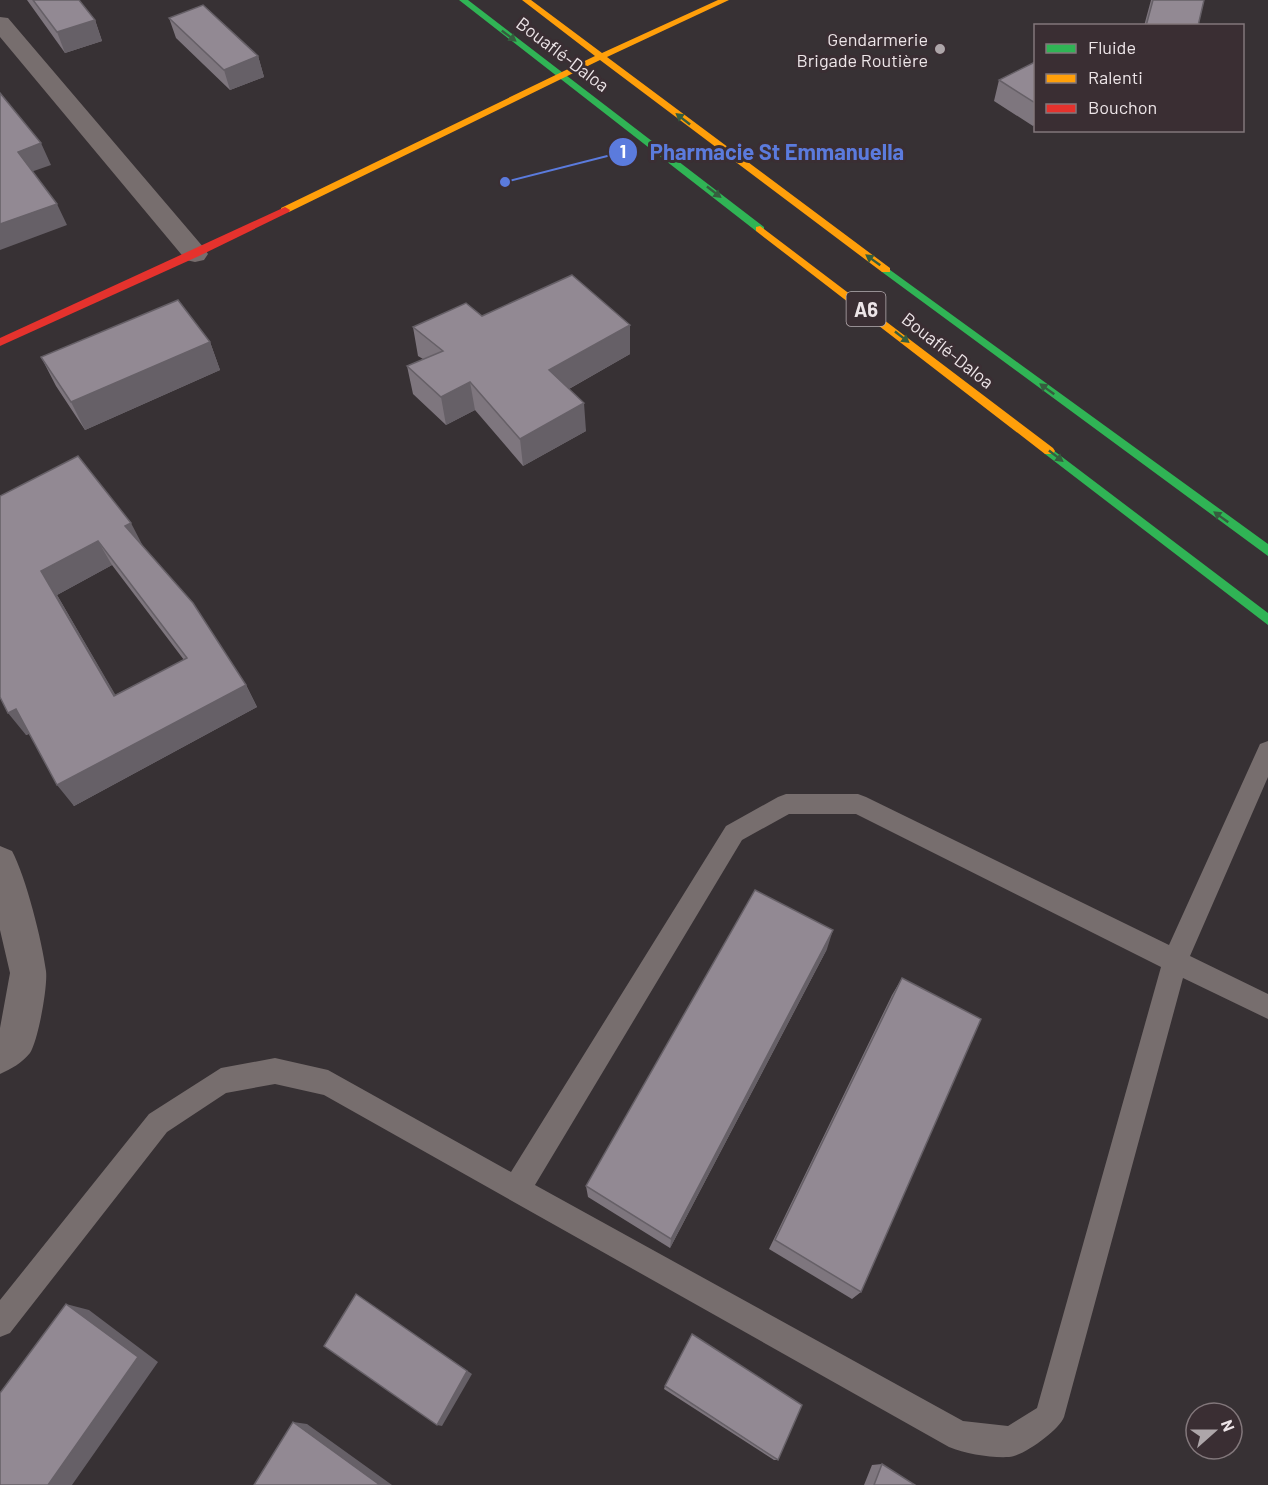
<svg xmlns="http://www.w3.org/2000/svg" width="1268" height="1485" font-family="Barlow,sans-serif">
<style>
.lines{fill:none;stroke-linecap:round;stroke-linejoin:round}
.lane{fill:#776e6e;fill-rule:evenodd}
.street{fill:#776e6e;fill-rule:evenodd}
.fast{fill:#30b455;fill-rule:evenodd}
.slow{fill:#ff9f0a;fill-rule:evenodd}
.jam{fill:#e5322d;fill-rule:evenodd}
.wall{fill:#7e767e;fill-rule:evenodd}
.shaded-wall{fill:#666067}
.building{fill:#928993;stroke:#666067;stroke-width:1.5;fill-rule:evenodd}
.oneway{fill:#365d3f}
.poi-dot{fill:#ada6a9;stroke:#3a2e33;stroke-width:2}
.labels{text-anchor:middle;dominant-baseline:central;stroke-width:6;stroke-linejoin:round;paint-order:stroke}
.far-poi-label{font-size:18px;fill:#ede5e8;stroke:#3a2e33;text-anchor:end}
.far-street-label{font-size:18px;fill:#ede5e8;stroke:#3a2e33}
.shield{fill:#3a2e33;stroke:#b7aeb2;stroke-width:1.5}
.shield-label{font-size:20px;font-weight:bold;fill:#ede5e8}
.leader{fill:none;stroke:#5b7bdd;stroke-width:2}
.callout-dot{fill:#5b7bdd;stroke:#3a2e33;stroke-width:2}
.mark-label{font-size:18px;text-anchor:middle;font-weight:bold;fill:#fff}
.callout-label{font-size:22px;text-anchor:middle;font-weight:bold;fill:#5b7bdd;stroke:#3a2e33;stroke-width:6;stroke-linejoin:round;paint-order:stroke}
</style>
<rect width="100%" height="100%" fill="#373134"/>
<g class="lines">
<path class="lane" d="M 1268,741 L 1268,777 L 1190,956 L 1268,994 L 1268,1019 L 1183,978 L 1064,1417 C 1059,1430 1024,1456 1009,1457 C 991,1458 966,1454 949,1447 L 324,1095 L 275,1084 L 226,1093 L 167,1132 L 10,1333 L 0,1337 L 0,1300 L 149,1114 L 221,1068 L 275,1058 L 328,1070 L 511,1172 L 726,826 L 778,797 L 786,794 L 858,794 L 866,797 L 1169,945 L 1260,744 ZM 789,814 L 856,814 L 1161,967 L 1037,1408 L 1008,1426 L 963,1421 L 535,1185 L 742,840 Z"/>
<path class="street" d="M 0,17 L 8,18 L 204,248 L 208,254 L 204,260 L 195,262 L 186,260 L 0,37 Z
M 0,846 L 12,851 C 26,877 42,941 46,971 C 48,986 38,1041 30,1053 C 22,1063 11,1069 0,1074 L 0,1028 L 10,973 L 0,930 Z"/>
<path class="fast" d="M 459,0 L 468,0 L 764,227 L 764,231 L 756,231 Z
M 886,267 L 1268,544 L 1268,556 L 882,272 L 881,270 Z
M 1049,447 L 1268,613 L 1268,625 L 1045,454 L 1043,451 L 1045,448 Z"/>
<path class="slow" d="M 522,0 L 531,0 L 602,53 L 718,0 L 729,0 L 607,57 L 890,268 L 890,272 L 882,272 L 600,60 L 289,212 L 281,212 L 281,208 L 595,56 Z
M 760,226 L 1053,448 L 1055,451 L 1053,454 L 1045,454 L 756,231 L 756,227 Z"/>
<path class="jam" d="M 285,207 L 290,210 L 289,212 L 199,256 L 0,346 L 0,338 Z"/>
</g>
<path class="wall" d="M 27,0 L 79,0 L 95,20 L 102,41 L 65,53 Z
M 1151,0 L 1204,0 L 1198,26 L 1144,26 Z
M 169,18 L 258,56 L 264,77 L 230,90 L 176,38 Z
M 1035,62 L 1035,124 L 1033,126 L 994,101 L 999,80 Z
M 482,316 L 630,325 L 630,354 L 569,389 L 586,431 L 523,466 L 475,410 L 446,425 L 413,394 L 407,366 L 423,359 L 418,356 L 413,327 Z
M 210,342 L 220,370 L 85,430 L 56,386 L 41,357 Z
M 0,496 L 142,545 L 246,685 L 257,707 L 74,806 L 29,734 L 26,735 ZM 112,565 L 184,660 L 115,695 L 57,595 Z
M 827,949 L 670,1248 L 588,1197 L 586,1186 Z
M 902,978 L 861,1292 L 852,1299 L 769,1249 L 892,995 Z
M 665,1386 L 778,1460 L 774,1460 L 664,1389 Z
M 882,1464 L 915,1485 L 864,1485 L 872,1465 Z"/>
<path class="shaded-wall" d="M 95,20 L 102,41 L 65,53 L 57,32 Z
M 258,56 L 264,77 L 230,90 L 224,70 Z
M 41,143 L 51,165 L 28,173 L 18,152 Z
M 57,204 L 67,225 L 0,250 L 0,224 Z
M 630,325 L 630,354 L 551,399 L 549,370 Z
M 210,342 L 220,370 L 85,430 L 71,402 Z
M 470,382 L 475,410 L 446,425 L 441,397 Z
M 584,403 L 586,431 L 523,466 L 520,439 Z
M 131,523 L 144,548 L 125,526 Z
M 98,541 L 112,565 L 57,595 L 129,718 L 114,696 L 41,571 Z
M 246,685 L 257,707 L 74,806 L 57,785 Z
M 16,709 L 34,731 L 26,735 L 8,713 Z
M 833,930 L 827,949 L 670,1248 L 671,1239 Z
M 356,1294 L 472,1374 L 442,1426 L 437,1425 Z
M 66,1304 L 89,1310 L 158,1362 L 72,1485 L 48,1485 Z
M 293,1422 L 307,1424 L 392,1485 L 380,1485 Z"/>
<path class="building" d="M 33,0 L 79,0 L 95,20 L 57,32 Z
M 1153,0 L 1204,0 L 1198,26 L 1146,26 Z
M 203,5 L 258,56 L 224,70 L 169,18 Z
M 1035,62 L 1035,103 L 999,80 Z
M 0,93 L 41,143 L 18,152 L 57,204 L 0,224 Z
M 572,275 L 630,325 L 549,370 L 584,403 L 520,439 L 470,382 L 441,397 L 407,366 L 443,351 L 413,327 L 466,303 L 482,316 Z
M 178,300 L 210,342 L 71,402 L 41,357 Z
M 78,456 L 131,523 L 125,526 L 193,603 L 246,685 L 57,785 L 16,709 L 8,713 L 0,697 L 0,496 ZM 98,541 L 187,658 L 114,696 L 41,571 Z
M 755,890 L 833,930 L 671,1239 L 586,1186 Z
M 902,978 L 981,1019 L 861,1292 L 775,1240 Z
M 356,1294 L 467,1371 L 437,1425 L 324,1346 Z
M 66,1304 L 138,1357 L 48,1485 L 0,1485 L 0,1393 Z
M 692,1334 L 802,1405 L 778,1460 L 665,1386 Z
M 293,1422 L 380,1485 L 254,1485 Z
M 882,1464 L 915,1485 L 874,1485 Z"/>
<defs><path id="oneway-solid" d="M-6-.8H1V-3.2L6.5 0L1 3.2V.8H-6Z" transform="scale(1.5)"/></defs>
<g class="oneway">
<use href="#oneway-solid" transform="translate(509 36) rotate(37)"/>
<use href="#oneway-solid" transform="translate(683 119) rotate(-142)"/>
<use href="#oneway-solid" transform="translate(714 192) rotate(38)"/>
<use href="#oneway-solid" transform="translate(873 260) rotate(-144)"/>
<use href="#oneway-solid" transform="translate(902 337) rotate(38)"/>
<use href="#oneway-solid" transform="translate(1047 389) rotate(-144)"/>
<use href="#oneway-solid" transform="translate(1056 456) rotate(38)"/>
<use href="#oneway-solid" transform="translate(1221 517) rotate(-144)"/>
</g>
<circle class="poi-dot" cx="940" cy="49" r="6"/>
<g class="labels">
<g class="far-poi-label">
<text x="928" y="39">Gendarmerie<tspan x="928" dy="21">Brigade Routière</tspan></text>
</g>
<g class="far-street-label">
<text transform="translate(563 54) rotate(37)">Bouaflé-Daloa</text>
<text transform="translate(948 350) rotate(38)">Bouaflé-Daloa</text>
</g>
<rect class="shield" x="846.5" y="292" width="39" height="34" rx="4.5"/>
<g class="shield-label">
<text x="866" y="309">A6</text>
</g>
</g>
<path class="leader" d="M505 182L623 152"/>
<g class="callout-dot">
<circle cx="505" cy="182" r="6"/>
<circle cx="623" cy="152" r="15"/>
</g>
<g class="mark-label">
<text x="623" y="158">1</text>
</g>
<g class="callout-label">
<text x="777" y="160">Pharmacie St Emmanuella</text>
</g>
<rect x="1034" y="24" width="210" height="108" fill="#3a2e33" stroke="#82777b" stroke-width="1.5"/>
<rect x="1046" y="44" width="30" height="9" fill="#30b455" stroke="#82777b" stroke-width="1.5"/>
<text x="1088" y="54" font-size="18" fill="#ede5e8">Fluide</text>
<rect x="1046" y="74" width="30" height="9" fill="#ff9f0a" stroke="#82777b" stroke-width="1.5"/>
<text x="1088" y="84" font-size="18" fill="#ede5e8">Ralenti</text>
<rect x="1046" y="104" width="30" height="9" fill="#e5322d" stroke="#82777b" stroke-width="1.5"/>
<text x="1088" y="114" font-size="18" fill="#ede5e8">Bouchon</text>
<g transform="translate(1214 1431) rotate(69)"><circle r="28" fill="#3a2e33" stroke="#82777b" stroke-width="1.5"/>
<path d="M0-4.5L10 22L0 15L-10 22Z" fill="#ada6a9"/>
<text y="-9" font-size="16" font-weight="bold" text-anchor="middle" fill="#ede5e8">N</text>
</g>
</svg>
